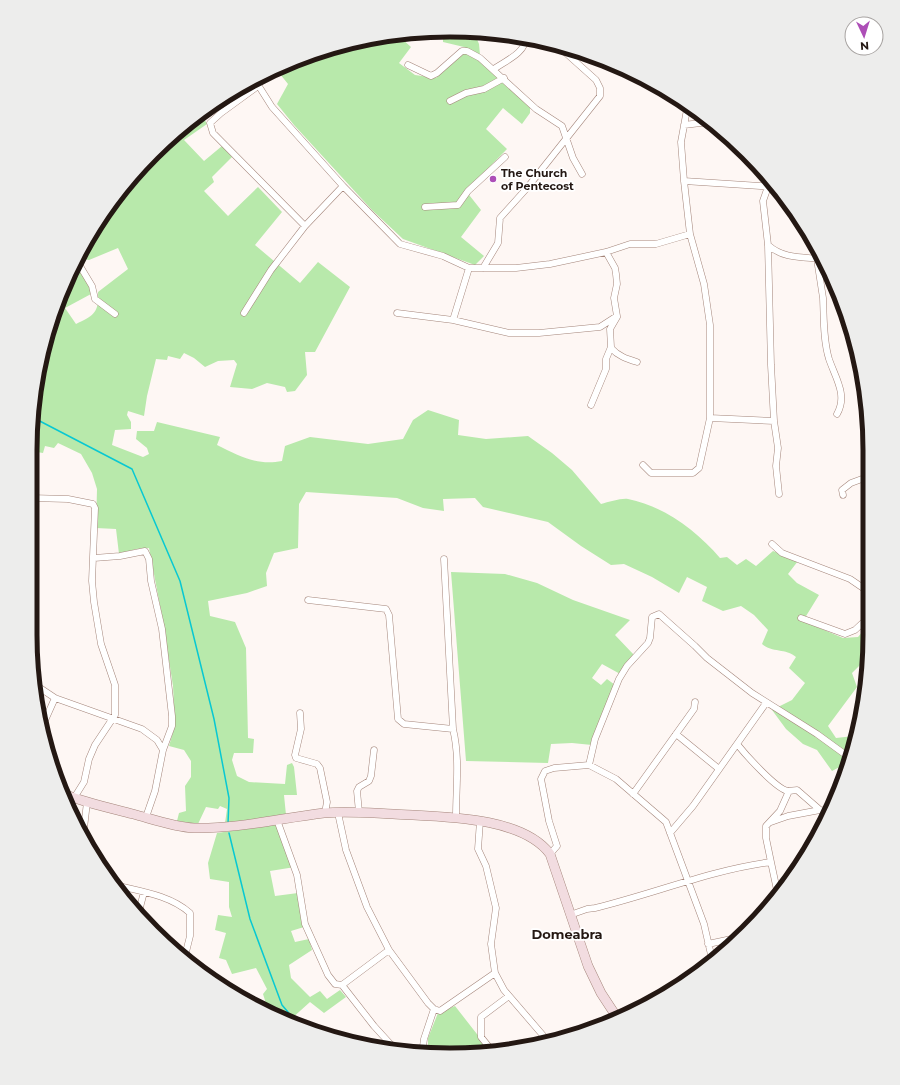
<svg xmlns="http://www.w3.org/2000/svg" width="900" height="1085" font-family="Montserrat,sans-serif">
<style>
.green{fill:#b8e9ab}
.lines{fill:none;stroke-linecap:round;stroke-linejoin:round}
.stream{stroke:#08c8d2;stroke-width:1.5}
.street-casing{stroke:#a4857a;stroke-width:7}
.secondary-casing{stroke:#a4857a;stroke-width:10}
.street{stroke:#fff;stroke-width:6}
.secondary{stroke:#f2dce0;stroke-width:9}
.poi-dot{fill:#ad4eb7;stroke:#fff;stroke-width:1.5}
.labels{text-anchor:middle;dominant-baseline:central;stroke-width:3.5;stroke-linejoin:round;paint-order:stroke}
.poi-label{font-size:11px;font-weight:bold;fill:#241813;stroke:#fff;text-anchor:start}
.quarter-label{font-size:13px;font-weight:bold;fill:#241813;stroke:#fff}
.rim{fill:none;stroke:#241813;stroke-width:5}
</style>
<rect width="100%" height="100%" fill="#fef7f4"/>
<path class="green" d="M 450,30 L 474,32 L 479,44 L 480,55 L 464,47 L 443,42 L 443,33 L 438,31 Z
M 403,35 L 401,38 L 411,47 L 399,63 L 415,75 L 436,78 L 459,55 L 464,53 L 473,55 L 530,106 L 530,113 L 522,124 L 503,108 L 486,129 L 507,149 L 466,191 L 481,210 L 461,237 L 484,256 L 475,265 L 403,239 L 372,210 L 294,125 L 277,104 L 288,84 L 276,69 L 289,62 L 368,38 Z
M 201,113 L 207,124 L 184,140 L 204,161 L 222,146 L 232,157 L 212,177 L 214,182 L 204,191 L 228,216 L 258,187 L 282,212 L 255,245 L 300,283 L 318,262 L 350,287 L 315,352 L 305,352 L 307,375 L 295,391 L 287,392 L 285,387 L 267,383 L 252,389 L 230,387 L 237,364 L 234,360 L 218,361 L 205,367 L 194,358 L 184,353 L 180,359 L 168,356 L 167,360 L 156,359 L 147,396 L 144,416 L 128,411 L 127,415 L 131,422 L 131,429 L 115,430 L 112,445 L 143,457 L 149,454 L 147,448 L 136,439 L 137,431 L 154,431 L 157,422 L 220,437 L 217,445 C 239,456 257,466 282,461 L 285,446 L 310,437 L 368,444 L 403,439 L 413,420 L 428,410 L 459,420 L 458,435 L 486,439 L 528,436 L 552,453 L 572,470 L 601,504 C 609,502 621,498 628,499 C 664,506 697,531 720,558 L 727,557 L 737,565 L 746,559 L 756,566 L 773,551 L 798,561 L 788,574 L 797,583 L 819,595 L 803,621 L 843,638 L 858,637 L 869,624 L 869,664 L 864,661 L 852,673 L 857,687 L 828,726 L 836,738 L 854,736 L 849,762 L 832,771 L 817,750 L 803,744 L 786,729 L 772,710 L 792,700 L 805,683 L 789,668 L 796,657 C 786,648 772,653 762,644 L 768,630 L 754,615 L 741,606 L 723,611 L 702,601 L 707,587 L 687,577 L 679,593 L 652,577 L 624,564 L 611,565 L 581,546 L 548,522 L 483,507 L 475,498 L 443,499 L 444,511 L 423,508 L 397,498 L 306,492 L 299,504 L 298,548 L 274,553 L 266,573 L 267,586 L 247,593 L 208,601 L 210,616 L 235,622 L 246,648 L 248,738 L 254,739 L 253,753 L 234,753 L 232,760 L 237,776 L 249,782 L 285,784 L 287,765 L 292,763 L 294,767 L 297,795 L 284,795 L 286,815 L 225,823 L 227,809 L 220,806 L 218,809 L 206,807 L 198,824 L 177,821 L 179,813 L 186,811 L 185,786 L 191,777 L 191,761 L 184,750 L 169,746 L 175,725 L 173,686 L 162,616 L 149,548 L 136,549 L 119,554 L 116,529 L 96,528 L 97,489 L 92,473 L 81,454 L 58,443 L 54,448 L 45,446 L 43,453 L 31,451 C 31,387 45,321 76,264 L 89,284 L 91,294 L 65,308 L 76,324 C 94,315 99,313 98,292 L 128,269 L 118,248 L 89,260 L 79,258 L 101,216 L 153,153 Z
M 451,572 L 505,574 L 537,583 L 573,600 L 630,620 L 615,635 L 634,655 L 622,675 L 602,664 L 592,678 L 601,685 L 607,679 L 615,685 L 592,745 L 572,743 L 551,744 L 548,763 L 466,761 Z
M 279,824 L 295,867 L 270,871 L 275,896 L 298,893 L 304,927 L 291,931 L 295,942 L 309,939 L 312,950 L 289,965 L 291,978 L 310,997 L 320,991 L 327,999 L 340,990 L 346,997 L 324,1013 L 310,1002 L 290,1020 L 268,1010 L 263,994 L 267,989 L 256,968 L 232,974 L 226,960 L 219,958 L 226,933 L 215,930 L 218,915 L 232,917 L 229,907 L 229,882 L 210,879 L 208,863 L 217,833 Z
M 455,1006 L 491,1052 L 430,1054 L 428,1052 L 428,1038 L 438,1013 Z"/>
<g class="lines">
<path class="stream" d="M 32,417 L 132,469 L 180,581 L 214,719 L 229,798 L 228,824
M 229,833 L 250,919 L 282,1005 L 299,1025"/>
<g class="street-casing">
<path id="street" d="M 408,65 L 431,76 L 437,73 L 462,51 L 467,51 L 480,58 L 536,109 L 562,126 L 573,158 L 582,174
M 494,69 C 505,61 526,53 526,37
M 255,80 L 272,107 L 343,186 L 400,244 L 443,256 L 469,268 L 516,268 L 550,264 L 606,252 L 630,244 L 656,244 L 690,234
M 258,86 L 221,113 L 210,123 L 213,133 L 305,226
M 450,101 L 466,93 L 484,89 L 504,78
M 684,125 L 709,122
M 684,181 L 775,187
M 770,181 L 763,201 L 768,245 L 771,365 L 774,421 L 778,448 L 776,466 L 779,494
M 425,207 L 458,205 L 468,191 L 505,157
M 768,245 C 783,259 803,257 822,259
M 817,259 C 819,272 821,285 823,298 C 824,318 823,339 829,359 C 835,377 848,395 837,414
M 77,261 L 92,286 L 95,299 L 115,314
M 483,268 L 498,243 L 500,218 L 527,188 L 600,96 L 600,88 L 596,80 L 558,46
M 244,313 L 271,270 L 305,226 L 343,186
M 397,313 L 453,320 L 509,333 L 539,333 L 600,327 L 617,316 L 614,298 L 617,284 L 616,274 L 615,268 L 606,252
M 453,320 L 469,268
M 611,348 C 618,356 627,359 637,362
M 591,405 L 606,369 L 606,359 L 611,347 L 610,329 L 617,317
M 710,418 L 774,421
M 643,465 L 651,473 L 693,473 L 699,468 L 710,418 L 710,325 L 704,284 L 690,234 L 684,181 L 681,142 L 688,104
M 843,495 L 842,490 L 851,483 L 870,476
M 31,498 L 68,499 L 93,504 L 95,508 L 92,581 L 94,602 L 101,644 L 115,685 L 115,715 L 95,745 L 89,759 L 84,782 L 74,798
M 772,544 L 782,553 L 850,579 L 869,592
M 94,558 L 120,556 L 145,551 L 149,559 L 151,581 L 162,629 L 172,716 L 172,726 L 163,750 L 155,791 L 146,817
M 444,559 L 453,729 C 460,758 456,787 456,817
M 308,600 L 386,609 L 389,615 L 398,719 L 404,724 L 453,729
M 801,618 L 845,634 L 855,630 L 869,617
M 863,684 L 864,686
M 37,686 L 55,698 L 142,729 L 157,740 L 163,750
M 300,713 L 301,729 L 295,755 L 296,758 L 317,764 L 320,768 L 327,802 L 325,813
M 42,727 L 55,698
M 676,734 L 719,769
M 737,744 C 745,754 776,789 788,791 C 791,791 794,790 797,790 L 820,810 L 829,811
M 589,765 L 595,739 L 619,679 L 627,666 L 648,643 L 650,638 L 652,617 L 659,614 L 695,646 L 707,658 L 752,693 L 817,734 L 850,758
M 633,794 L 694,709 L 695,702
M 359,812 L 357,791 L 359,787 L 369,781 L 371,776 L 374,750
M 338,813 L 346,850 L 367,907 L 389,950 L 428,1003 L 434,1009 L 440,1011 L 495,973
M 277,820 L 297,875 L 305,924 L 328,975 L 335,984 L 342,985 L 389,950
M 480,821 L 478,849 L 486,866 L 496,908 L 491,944 L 495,973 L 504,990 L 547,1040
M 771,822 L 788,816 L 820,810
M 670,833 L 693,806 L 766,703
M 83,837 L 87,802
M 550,854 L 557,846 L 549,821 L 541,779 L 545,771 L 554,768 L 589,765 L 616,779 L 666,822 L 704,924 L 712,959
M 771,862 L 766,838 L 766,826 L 780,811 L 789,791
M 115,885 C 139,891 170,895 190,913 L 190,936 L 185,956
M 138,915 L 144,892
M 570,915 L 587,909 L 595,908 C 653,894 711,870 771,862 L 778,895
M 708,944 L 736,938
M 342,985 L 374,1026 L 395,1049
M 493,1052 L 481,1037 L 481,1017 L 509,996
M 422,1054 L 424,1039 L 434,1009"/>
</g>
<g class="secondary-casing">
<path id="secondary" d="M 66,795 C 87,803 110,808 133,814 C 152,819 174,827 194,828 C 238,829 281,818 324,813 C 347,811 370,813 393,814 C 437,817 521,815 550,854 L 588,966 L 601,993 L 618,1019"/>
</g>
<use href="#street" class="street"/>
<use href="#secondary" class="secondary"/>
</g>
<circle class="poi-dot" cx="493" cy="179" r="4"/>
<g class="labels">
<g class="poi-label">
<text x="501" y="173">The Church<tspan x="501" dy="13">of Pentecost</tspan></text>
</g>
<g class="quarter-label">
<text x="567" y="934">Domeabra</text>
</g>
</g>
<path d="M0 0H900V1085H0ZM450 37H450A413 413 0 0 1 863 450V635A413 413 0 0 1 450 1048H450A413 413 0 0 1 37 635V450A413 413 0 0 1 450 37Z" fill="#ededec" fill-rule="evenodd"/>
<path class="rim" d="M450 37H450A413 413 0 0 1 863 450V635A413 413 0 0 1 450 1048H450A413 413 0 0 1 37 635V450A413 413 0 0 1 450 37Z"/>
<g transform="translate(864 36) rotate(176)"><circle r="19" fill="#ffffff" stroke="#a7a3a1"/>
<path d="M0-3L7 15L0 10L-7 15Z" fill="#ad4eb7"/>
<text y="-6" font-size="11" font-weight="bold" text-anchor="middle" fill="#241813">N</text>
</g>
</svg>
